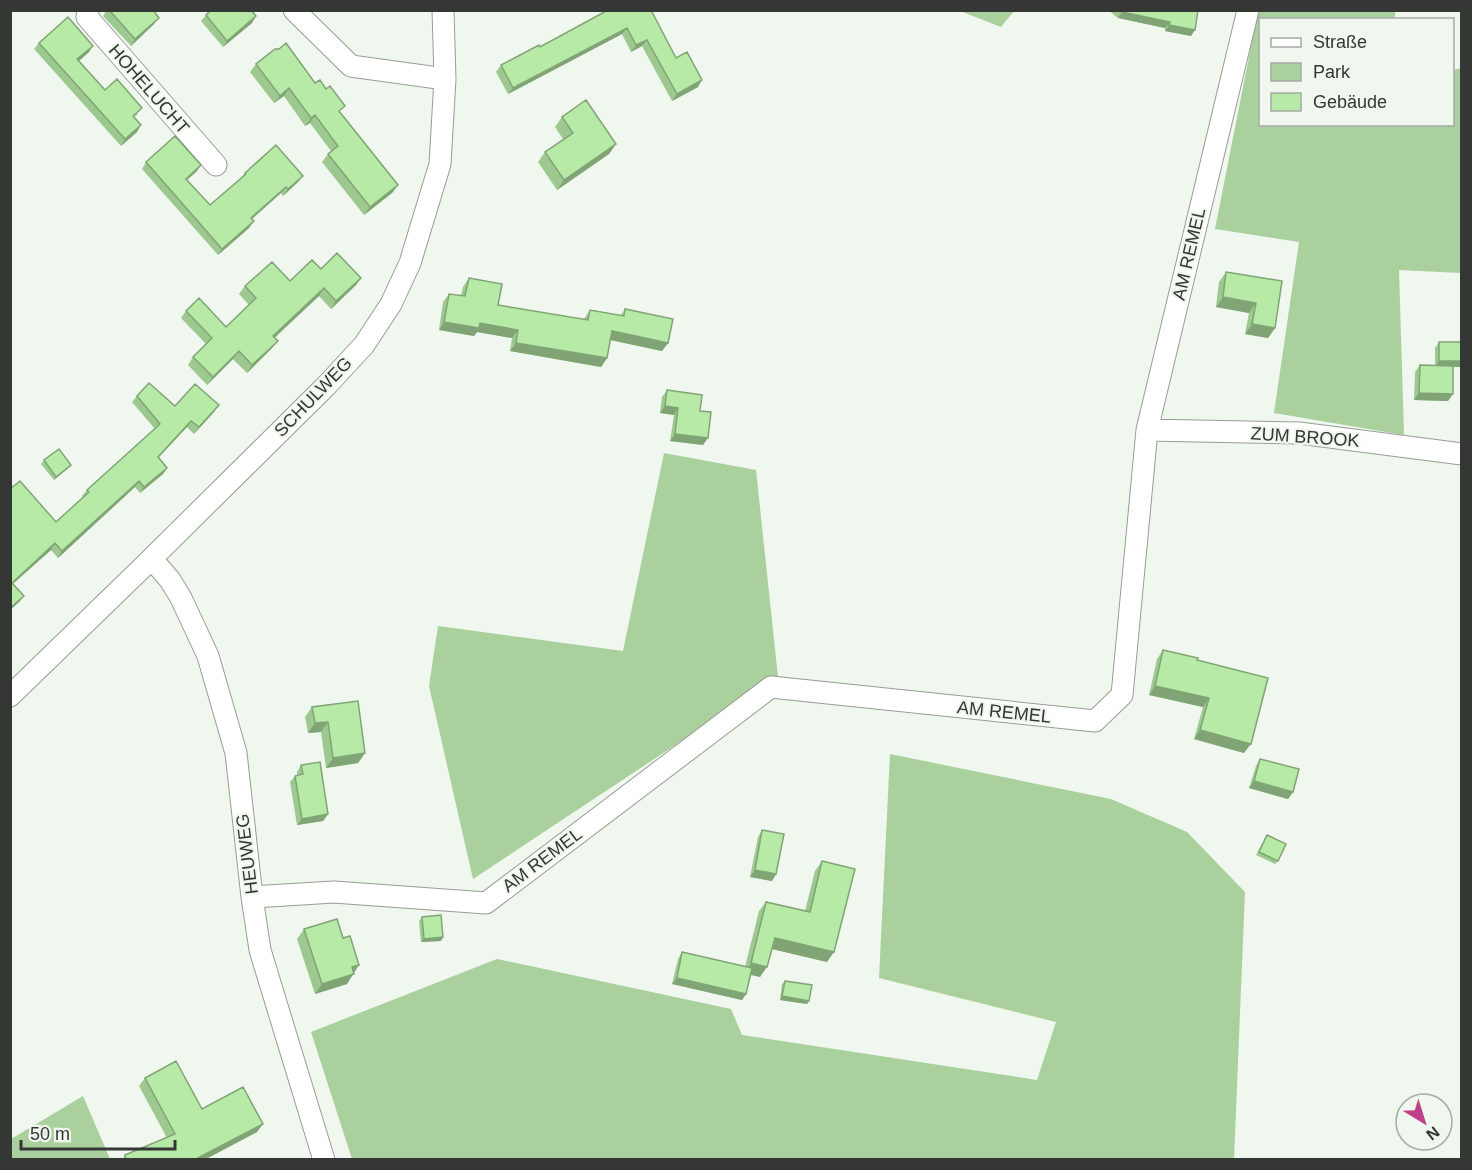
<svg xmlns="http://www.w3.org/2000/svg" width="1472" height="1170" font-family="Arial,sans-serif">
<style>
.green{fill:#a9d09d}
.lines{fill:none;stroke-linecap:round;stroke-linejoin:round}
.street-casing{stroke:#979d95;stroke-width:23}
.street{stroke:#fff;stroke-width:21}
.wall{fill:#9dc990}
.shaded-wall{fill:#80a475}
.building{fill:#b7eaa7;stroke:#80a475;stroke-width:1.5}
.labels{text-anchor:middle;dominant-baseline:central;stroke-width:4.5;stroke-linejoin:round;paint-order:stroke}
.street-label{font-size:18px;fill:#343734;stroke:#f0f7ee}
</style>
<rect width="100%" height="100%" fill="#f0f7ee"/>
<path class="green" d="M 960,11 L 1014,11 L 1001,27 Z
M 1258,11 L 1395,11 L 1395,19 L 1260,20 L 1260,124 L 1452,124 L 1453,70 L 1461,68 L 1461,273 L 1399,270 L 1404,435 L 1274,413 L 1299,242 L 1215,229 Z
M 664,453 L 756,470 L 778,677 L 473,879 L 429,686 L 438,626 L 623,651 Z
M 890,754 L 1111,799 L 1187,832 L 1245,892 L 1234,1159 L 352,1159 L 311,1032 L 497,959 L 731,1009 L 742,1035 L 1037,1080 L 1056,1022 L 879,978 Z
M 83,1096 L 110,1159 L 11,1159 L 11,1139 Z"/>
<g class="lines">
<g class="street-casing">
<path id="street" d="M 88,10 L 87,17 L 216,165
M 294,10 L 351,66 L 445,79
M 1147,430 L 1299,433 L 1462,454
M 152,559 L 170,580 L 181,598 L 208,656 L 236,753 L 252,897 L 260,950 L 324,1160
M 10,696 L 143,567 L 326,386 L 364,345 L 391,304 L 410,263 L 440,164 L 445,79 L 443,10
M 252,897 L 334,892 L 486,903 L 771,687 L 1095,721 L 1122,695 L 1147,430 L 1248,10"/>
</g>
<use href="#street" class="street"/>
</g>
<path class="wall" d="M 107,10 L 153,10 L 154,24 L 131,46 L 103,16 Z
M 608,10 L 676,58 L 698,87 L 672,101 L 642,46 L 631,52 L 622,34 L 508,94 L 496,72 L 501,65 L 540,47 Z
M 1108,10 L 1198,10 L 1191,36 L 1165,31 L 1165,28 L 1118,18 Z
M 206,15 L 252,23 L 223,47 L 201,21 Z
M 39,43 L 89,52 L 79,61 L 105,90 L 138,114 L 134,117 L 137,132 L 121,146 L 34,49 Z
M 256,64 L 315,83 L 398,185 L 392,193 L 364,215 L 322,162 L 328,154 L 331,151 L 310,123 L 305,126 L 284,96 L 274,103 L 250,72 Z
M 562,117 L 616,144 L 609,154 L 557,190 L 538,162 L 545,152 L 563,139 L 555,127 Z
M 146,162 L 201,165 L 196,172 L 187,180 L 210,205 L 240,179 L 245,173 L 303,176 L 298,182 L 283,196 L 281,193 L 252,219 L 249,228 L 218,255 L 142,169 Z
M 321,269 L 361,278 L 356,285 L 331,309 L 319,296 L 274,337 L 272,348 L 247,373 L 233,359 L 207,385 L 188,365 L 193,357 L 206,344 L 181,318 L 186,311 L 226,327 L 249,305 L 239,294 L 245,286 L 290,281 Z
M 1226,272 L 1282,281 L 1275,328 L 1268,338 L 1245,334 L 1249,313 L 1216,307 L 1219,282 Z
M 469,278 L 498,305 L 584,319 L 590,310 L 621,315 L 625,309 L 668,343 L 662,351 L 610,340 L 607,358 L 601,367 L 510,351 L 512,338 L 477,332 L 474,336 L 439,330 L 443,302 L 449,294 L 461,296 L 463,287 Z
M 1439,342 L 1461,342 L 1461,367 L 1453,367 L 1448,401 L 1414,400 L 1415,372 L 1420,365 L 1435,365 L 1435,348 Z
M 667,390 L 700,411 L 703,445 L 670,441 L 674,415 L 660,413 L 662,397 Z
M 137,396 L 175,406 L 214,412 L 194,434 L 187,427 L 159,457 L 167,468 L 163,474 L 140,493 L 135,487 L 58,558 L 51,550 L 13,584 L 24,596 L 19,602 L 10,610 L 10,489 L 56,522 L 83,497 L 82,496 L 87,490 L 155,429 L 132,402 Z
M 44,460 L 71,465 L 68,468 L 54,480 L 41,464 Z
M 1163,650 L 1197,660 L 1244,753 L 1194,739 L 1203,707 L 1149,695 L 1157,659 Z
M 312,707 L 365,753 L 358,763 L 326,768 L 321,732 L 308,733 L 305,717 Z
M 1260,759 L 1293,792 L 1288,799 L 1249,788 L 1256,766 Z
M 301,765 L 328,814 L 323,821 L 297,825 L 290,782 L 295,776 L 297,775 L 297,772 Z
M 762,830 L 776,874 L 772,881 L 750,877 L 758,837 Z
M 1267,835 L 1278,861 L 1275,864 L 1256,855 Z
M 822,861 L 827,962 L 772,949 L 760,977 L 751,975 L 746,994 L 742,1000 L 672,984 L 678,959 L 682,952 L 745,967 L 759,911 L 766,902 L 805,911 L 815,871 Z
M 422,917 L 443,937 L 441,941 L 421,942 L 419,921 Z
M 304,929 L 347,984 L 315,994 L 297,939 Z
M 785,981 L 807,1004 L 780,1000 L 782,984 Z
M 145,1078 L 202,1109 L 257,1132 L 204,1160 L 122,1160 L 125,1155 L 167,1138 L 139,1086 Z"/>
<path class="shaded-wall" d="M 1122,12 L 1170,22 L 1165,28 L 1118,18 Z
M 256,16 L 252,23 L 223,47 L 227,41 Z
M 159,18 L 154,24 L 131,46 L 135,39 Z
M 1169,25 L 1195,30 L 1191,36 L 1165,31 Z
M 627,28 L 622,34 L 508,94 L 513,88 Z
M 647,40 L 642,46 L 631,52 L 636,45 Z
M 93,46 L 89,52 L 73,66 L 77,59 Z
M 702,80 L 698,87 L 672,101 L 677,94 Z
M 289,88 L 284,96 L 274,103 L 280,96 Z
M 315,115 L 310,123 L 305,126 L 311,118 Z
M 141,125 L 137,132 L 121,146 L 125,139 Z
M 616,144 L 609,154 L 557,190 L 564,180 Z
M 201,165 L 196,172 L 181,185 L 186,179 Z
M 303,176 L 298,182 L 283,196 L 288,189 Z
M 398,185 L 392,193 L 364,215 L 370,207 Z
M 286,187 L 281,193 L 246,224 L 251,218 Z
M 254,221 L 249,228 L 218,255 L 222,249 Z
M 361,278 L 356,285 L 331,309 L 336,301 Z
M 324,288 L 319,296 L 268,344 L 273,336 Z
M 1223,297 L 1256,303 L 1249,313 L 1216,307 Z
M 444,322 L 480,323 L 518,330 L 512,338 L 477,332 L 474,336 L 439,330 Z
M 1252,324 L 1275,328 L 1268,338 L 1245,334 Z
M 612,331 L 668,343 L 662,351 L 606,339 Z
M 278,341 L 272,348 L 247,373 L 252,365 Z
M 516,343 L 607,358 L 601,367 L 510,351 Z
M 239,351 L 233,359 L 207,385 L 213,377 Z
M 1439,361 L 1461,361 L 1461,367 L 1435,367 Z
M 1419,393 L 1453,394 L 1448,401 L 1414,400 Z
M 219,405 L 214,412 L 194,434 L 199,427 Z
M 665,406 L 678,408 L 674,415 L 660,413 Z
M 191,421 L 187,427 L 153,463 L 158,457 Z
M 675,434 L 708,438 L 703,445 L 670,441 Z
M 71,465 L 68,468 L 54,480 L 56,477 Z
M 167,468 L 163,474 L 140,493 L 144,487 Z
M 139,481 L 135,487 L 58,558 L 62,551 Z
M 55,543 L 51,550 L 10,586 L 12,583 Z
M 24,596 L 19,602 L 10,610 L 10,608 Z
M 1155,686 L 1209,698 L 1203,707 L 1149,695 Z
M 328,722 L 321,732 L 308,733 L 315,723 Z
M 1200,730 L 1251,744 L 1244,753 L 1194,739 Z
M 365,753 L 358,763 L 326,768 L 333,758 Z
M 1254,781 L 1293,792 L 1288,799 L 1249,788 Z
M 328,814 L 323,821 L 297,825 L 302,819 Z
M 755,870 L 776,874 L 772,881 L 750,877 Z
M 443,937 L 441,941 L 421,942 L 424,939 Z
M 775,938 L 834,952 L 827,962 L 768,948 Z
M 751,963 L 767,967 L 760,977 L 744,973 Z
M 359,965 L 347,984 L 315,994 L 322,984 L 352,967 Z
M 677,978 L 746,994 L 742,1000 L 672,984 Z
M 782,996 L 809,1001 L 807,1004 L 780,1000 Z
M 263,1124 L 257,1132 L 204,1160 L 194,1160 Z"/>
<path class="building" d="M 109,10 L 153,10 L 159,18 L 135,39 Z
M 211,10 L 251,10 L 256,16 L 227,41 L 206,15 Z
M 608,10 L 651,10 L 676,58 L 687,52 L 702,80 L 677,94 L 647,40 L 636,45 L 627,28 L 513,88 L 501,65 L 539,45 L 540,47 Z
M 1120,10 L 1198,10 L 1195,30 L 1169,25 L 1170,22 L 1122,12 Z
M 68,17 L 93,46 L 77,59 L 105,90 L 117,79 L 142,108 L 133,116 L 141,125 L 125,139 L 39,43 Z
M 286,43 L 315,83 L 320,80 L 326,89 L 330,86 L 345,106 L 339,111 L 398,185 L 370,207 L 328,154 L 338,146 L 315,115 L 311,118 L 289,88 L 280,96 L 256,64 L 275,49 L 279,49 Z
M 586,100 L 616,144 L 564,180 L 545,152 L 573,133 L 562,117 Z
M 175,136 L 201,165 L 186,179 L 210,205 L 246,174 L 245,173 L 276,145 L 303,176 L 288,189 L 286,187 L 251,218 L 254,221 L 222,249 L 146,162 Z
M 337,253 L 361,278 L 336,301 L 324,288 L 273,336 L 278,341 L 252,365 L 239,351 L 213,377 L 193,357 L 212,338 L 186,311 L 199,298 L 226,327 L 256,298 L 245,286 L 272,262 L 290,281 L 312,260 L 321,269 Z
M 1226,272 L 1282,281 L 1275,328 L 1252,324 L 1256,303 L 1223,297 Z
M 469,278 L 502,284 L 498,305 L 588,320 L 590,310 L 624,316 L 625,309 L 673,319 L 668,343 L 612,331 L 607,358 L 516,343 L 518,330 L 480,323 L 479,328 L 444,322 L 449,294 L 465,296 Z
M 1439,342 L 1461,342 L 1461,361 L 1439,361 Z
M 1420,365 L 1453,366 L 1453,394 L 1419,393 Z
M 149,383 L 175,406 L 195,384 L 219,405 L 199,427 L 191,421 L 158,457 L 167,468 L 144,487 L 139,481 L 62,551 L 55,543 L 12,583 L 24,596 L 10,608 L 10,489 L 20,481 L 56,522 L 89,492 L 87,490 L 160,424 L 137,396 Z
M 667,390 L 702,395 L 700,411 L 711,412 L 708,438 L 675,434 L 678,408 L 665,406 Z
M 59,449 L 71,465 L 56,477 L 44,460 Z
M 1163,650 L 1198,658 L 1197,660 L 1268,678 L 1251,744 L 1200,730 L 1209,698 L 1155,686 Z
M 358,701 L 365,753 L 333,758 L 328,722 L 315,723 L 312,707 Z
M 1260,759 L 1299,769 L 1293,792 L 1254,781 Z
M 320,762 L 328,814 L 302,819 L 295,776 L 303,774 L 301,765 Z
M 762,830 L 784,834 L 776,874 L 755,870 Z
M 1267,835 L 1286,844 L 1278,861 L 1259,852 Z
M 822,861 L 855,869 L 834,952 L 775,938 L 767,967 L 751,963 L 766,902 L 810,912 Z
M 441,915 L 443,937 L 424,939 L 422,917 Z
M 337,919 L 343,938 L 350,936 L 359,965 L 352,967 L 354,974 L 322,984 L 304,929 Z
M 682,952 L 752,968 L 746,994 L 677,978 Z
M 785,981 L 812,985 L 809,1001 L 782,996 Z
M 176,1061 L 202,1109 L 243,1087 L 263,1124 L 194,1160 L 126,1160 L 125,1155 L 175,1134 L 145,1078 Z"/>
<g class="labels">
<g class="street-label">
<text transform="translate(149 89) rotate(49)">HOHELUCHT</text>
<text transform="translate(1189 254) rotate(-77)">AM REMEL</text>
<text transform="translate(313 397) rotate(-46)">SCHULWEG</text>
<text transform="translate(1305 437) rotate(4)">ZUM BROOK</text>
<text transform="translate(1004 712) rotate(6)">AM REMEL</text>
<text transform="translate(247 854) rotate(-97)">HEUWEG</text>
<text transform="translate(542 860) rotate(-37)">AM REMEL</text>
</g>
</g>
<rect width="1472" height="1170" fill="none" stroke="#343734" stroke-width="24"/>
<rect x="1259" y="18" width="195" height="108" fill="#f0f7ee" stroke="#a5aaa4" stroke-width="1.5"/>
<rect x="1271" y="38" width="30" height="9" fill="#ffffff" stroke="#a5aaa4" stroke-width="1.5"/>
<text x="1313" y="48" font-size="18" fill="#343734">Straße</text>
<rect x="1271" y="63" width="30" height="18" fill="#a9d09d" stroke="#a5aaa4" stroke-width="1.5"/>
<text x="1313" y="78" font-size="18" fill="#343734">Park</text>
<rect x="1271" y="93" width="30" height="18" fill="#b7eaa7" stroke="#a5aaa4" stroke-width="1.5"/>
<text x="1313" y="108" font-size="18" fill="#343734">Gebäude</text>
<g transform="translate(1424 1122) rotate(142)"><circle r="28" fill="#f0f7ee" stroke="#a5aaa4" stroke-width="1.5"/>
<path d="M0-4.5L10 22L0 15L-10 22Z" fill="#bf3f8a"/>
<text y="-9" font-size="16" font-weight="bold" text-anchor="middle" fill="#343734">N</text>
</g>
<path d="M21 1140v9h154v-9" fill="none" stroke="#343734" stroke-width="3"/>
<text x="30" y="1140" font-size="18" fill="#343734" stroke="#f0f7ee" stroke-width="4.5" paint-order="stroke">50 m</text>
</svg>
